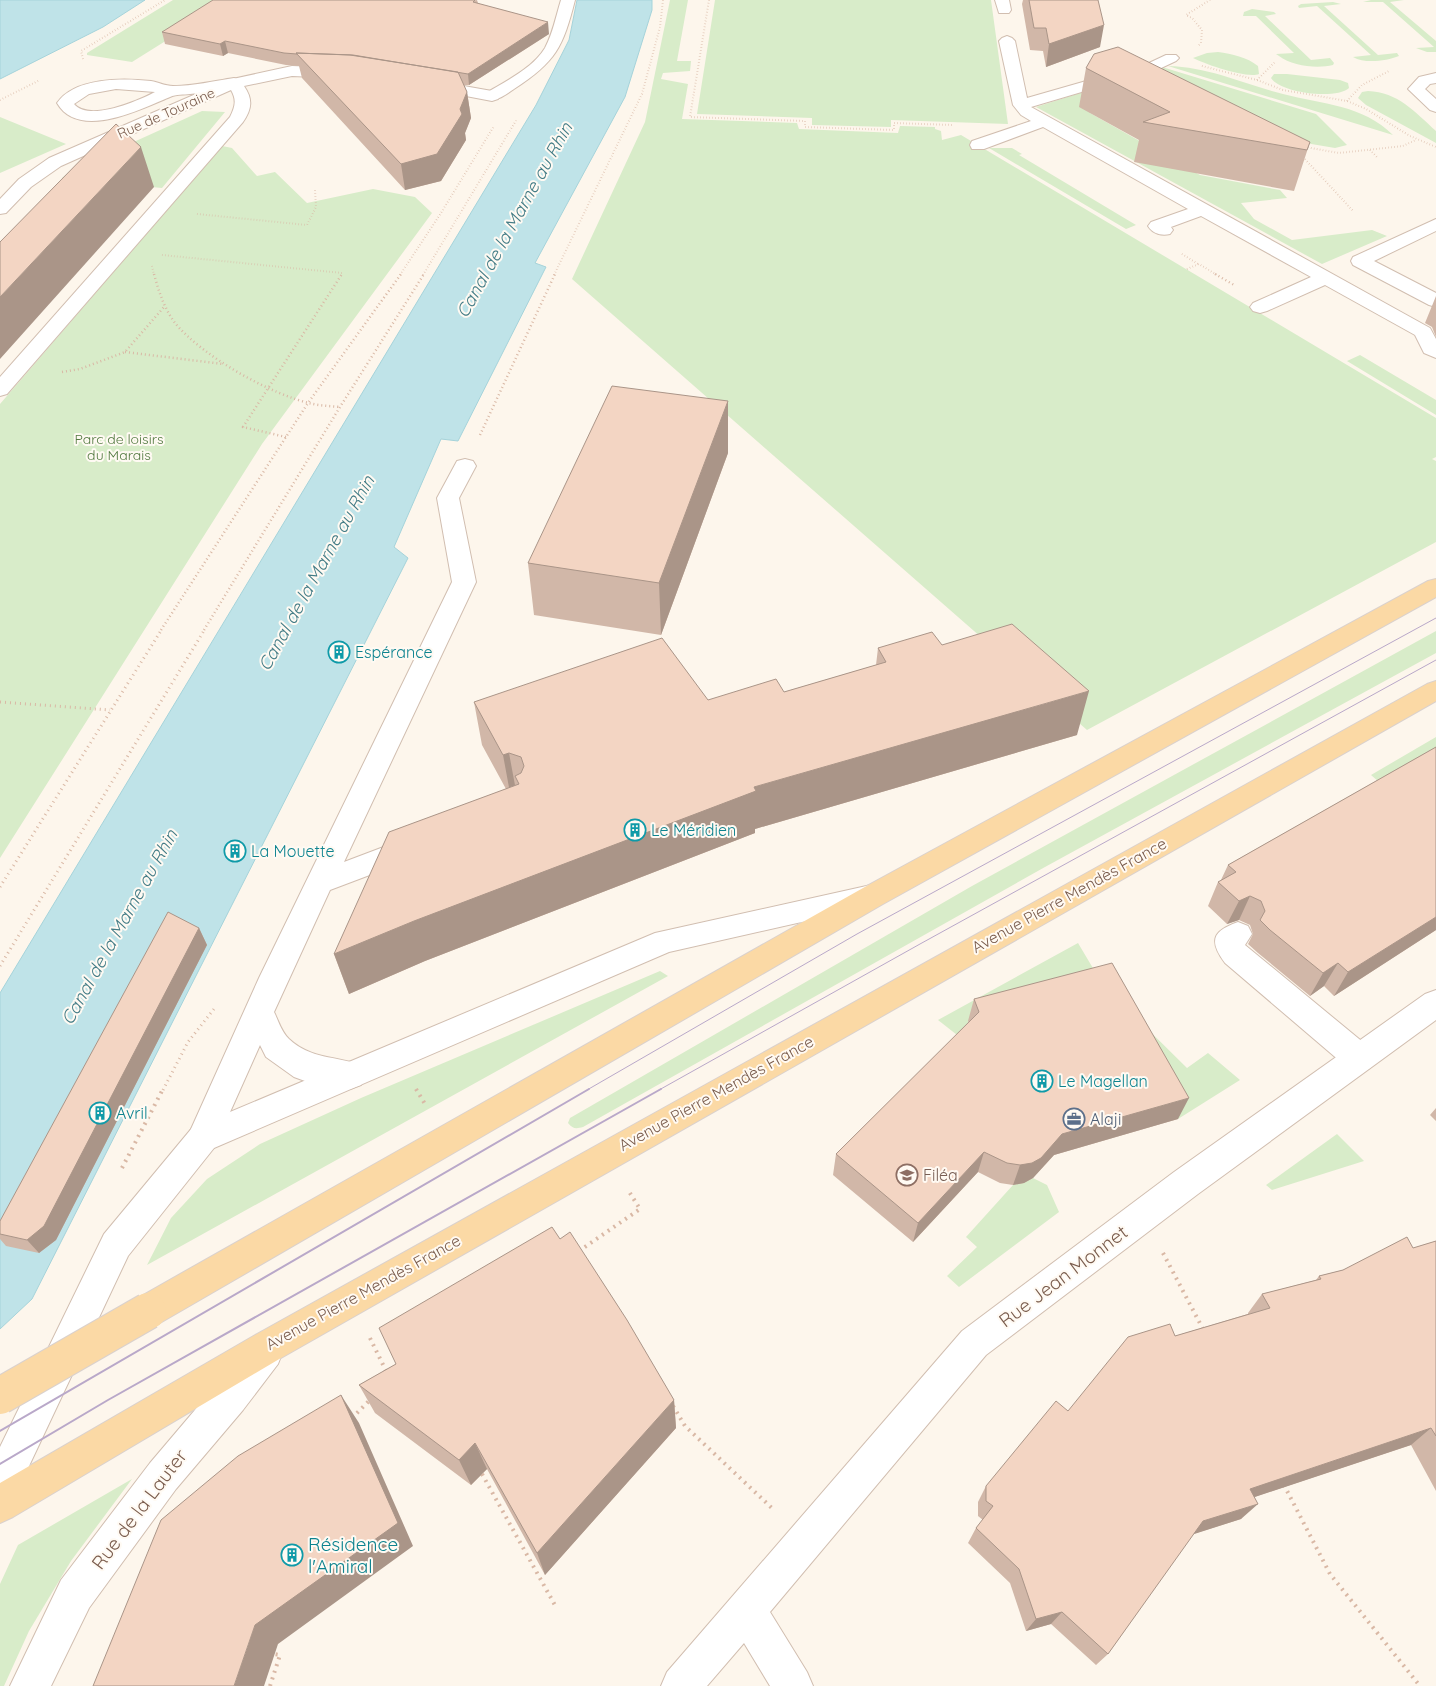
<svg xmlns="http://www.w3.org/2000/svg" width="1436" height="1686" font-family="Quicksand,sans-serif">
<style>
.green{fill:#d8ecc9}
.water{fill:#bfe3e8;stroke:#a5d3da}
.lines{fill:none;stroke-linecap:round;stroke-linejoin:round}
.lane-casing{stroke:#d1beb0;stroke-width:2}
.street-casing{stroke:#d1beb0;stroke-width:2}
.primary-casing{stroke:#dad1cd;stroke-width:2}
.path-far3{stroke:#d9b8a5;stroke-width:2;stroke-dasharray:0.5 2.5;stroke-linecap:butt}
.path-far2{stroke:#d9b8a5;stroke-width:2.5;stroke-dasharray:1 3;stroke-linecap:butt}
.path-far1{stroke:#d9b8a5;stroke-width:3;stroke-dasharray:1 4;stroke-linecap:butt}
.path{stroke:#d9b8a5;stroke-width:4;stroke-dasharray:2 5;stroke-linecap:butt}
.lane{fill:#fff;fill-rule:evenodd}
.street{fill:#fff;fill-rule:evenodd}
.primary{fill:#fbd9a5;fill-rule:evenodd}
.tram-far1{stroke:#b9a8c9;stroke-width:1}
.tram{stroke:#b9a8c9;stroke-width:2}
.primary-bridge-casing{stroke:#dad1cd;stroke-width:38;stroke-linecap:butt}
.primary-bridge{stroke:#fbd9a5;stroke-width:36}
.wall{fill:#d1b7a8}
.shaded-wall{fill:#aa9588}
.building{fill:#f3d5c3;stroke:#aa9588}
.labels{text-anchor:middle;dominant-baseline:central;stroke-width:4;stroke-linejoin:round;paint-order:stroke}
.far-street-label{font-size:14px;fill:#7a5c4d;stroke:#fffaf3}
.far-park-label{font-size:14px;fill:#537a41;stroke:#fffaf3}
.culture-label{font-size:16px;fill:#0d838f;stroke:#fffaf3;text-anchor:start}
.street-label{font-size:16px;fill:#7a5c4d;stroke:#fffaf3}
.service-label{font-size:16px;fill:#4e5e75;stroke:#fffaf3;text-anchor:start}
.education-label{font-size:16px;fill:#785e54;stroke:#fffaf3;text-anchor:start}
.water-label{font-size:18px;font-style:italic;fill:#437c86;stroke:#fffaf3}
.near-street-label{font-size:19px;fill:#7a5c4d;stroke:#fffaf3}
.near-culture-label{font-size:19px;fill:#0d838f;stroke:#fffaf3;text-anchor:start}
</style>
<rect width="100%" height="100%" fill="#fdf6ec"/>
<path class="green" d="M 173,0 L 231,0 L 132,62 L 87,55 L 87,53 Z
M 670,0 L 688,0 L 677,61 L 691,61 L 690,71 L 663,73 L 661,79 L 688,84 L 682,119 L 797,123 L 799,129 L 898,133 L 900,126 L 935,127 L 935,129 L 941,131 L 942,140 L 961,135 L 1436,418 L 1436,457 L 1432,459 L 1436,461 L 1436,542 L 1087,730 L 572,279 L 645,122 Z
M 715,0 L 991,0 L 1008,124 L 891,120 L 891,127 L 812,125 L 812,118 L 697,114 Z
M 1371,0 L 1404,0 L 1390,2 L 1436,41 L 1436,52 L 1427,52 L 1416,48 L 1434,47 L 1383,2 L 1363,2 Z
M 1333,2 L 1341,4 L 1324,6 L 1378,55 L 1397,53 L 1399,56 C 1386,61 1365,64 1353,57 L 1371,55 L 1317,6 L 1299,8 L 1298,6 L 1301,4 Z
M 1252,9 L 1274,12 L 1276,14 L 1265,16 L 1311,60 L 1330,58 L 1334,63 L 1333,65 C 1317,69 1292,66 1279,56 L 1276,54 L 1294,53 L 1256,16 L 1243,16 L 1244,12 Z
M 1218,52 C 1232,54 1247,57 1258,66 L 1259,74 C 1247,79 1205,64 1193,58 L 1207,53 Z
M 1168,66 C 1210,67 1243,84 1283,94 C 1322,104 1363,105 1393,135 Z
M 1162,67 L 1316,114 L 1347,145 L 1335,148 L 1246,133 L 1090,113 L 1200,175 L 1280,190 L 1287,198 L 1241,203 L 1254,219 L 1292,240 L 1372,230 L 1387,236 L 1322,264 L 1036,107 Z
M 1274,74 L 1287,74 L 1340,80 L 1348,83 L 1349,88 C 1336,100 1280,93 1271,78 Z
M 1368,91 C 1398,92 1415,112 1436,131 L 1436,143 L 1366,105 L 1358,98 L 1362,92 Z
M 202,111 L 225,112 L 162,188 L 62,178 L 72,170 Z
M 0,117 L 66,144 L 0,173 Z
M 222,146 L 232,148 L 257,176 L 275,172 L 307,203 L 373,189 L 415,197 L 432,213 L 262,444 L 0,858 L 0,404 Z
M 989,148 L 1012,148 L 1022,154 L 1019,155 L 1136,225 L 1126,229 Z
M 1360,355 L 1436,400 L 1436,415 L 1347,361 Z
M 1436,631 L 1436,653 L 1045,867 L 583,1127 C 576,1129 573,1129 568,1123 L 570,1118 L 972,886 Z
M 1436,737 L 1436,748 L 1379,782 L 1371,775 Z
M 1078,943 L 1103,985 L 1187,1068 L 1208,1053 L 1240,1080 L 1178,1119 L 968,1021 L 976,1039 L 966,1042 L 938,1020 Z
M 660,971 L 668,976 L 147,1265 L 171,1218 L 207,1179 L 260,1144 L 361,1098 Z
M 1337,1134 L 1364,1161 L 1272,1190 L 1266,1185 Z
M 1033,1178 L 1047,1185 L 1059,1212 L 959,1287 L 947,1276 L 977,1247 L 966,1237 L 1013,1185 Z
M 132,1479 L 71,1561 L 29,1631 L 4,1686 L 0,1686 L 0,1584 L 18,1545 Z"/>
<path class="water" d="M 0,0 L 145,0 L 103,27 L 0,79 Z
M 577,0 L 652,0 L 652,10 L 625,97 L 535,263 L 546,267 L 458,441 L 441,439 L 394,547 L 408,558 L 32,1299 L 0,1329 L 0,993 L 536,105 L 569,40 Z"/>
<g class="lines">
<g class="lane-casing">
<path id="lane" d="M 561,0 L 575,0 C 563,47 556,62 514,89 C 505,95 497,102 486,99 L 484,96 L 486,93 C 506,81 533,68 545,48 C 553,33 556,16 561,0 Z
M 995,0 L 1009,0 L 1011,10 L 1009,13 L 999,13 Z
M 1007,36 L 1012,38 L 1015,41 L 1027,98 L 1149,63 L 1166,55 L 1176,55 L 1179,58 L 1176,61 L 1159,69 L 1031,107 L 1430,328 L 1436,339 L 1436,358 L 1424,353 L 1415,335 L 1325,285 L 1267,311 L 1260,313 L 1253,311 L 1250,307 L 1253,303 L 1311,277 L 1201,216 L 1171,227 L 1173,230 L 1170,234 C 1162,236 1153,234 1148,226 L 1151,222 L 1188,209 L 1043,127 L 984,149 L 972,149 L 970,145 L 972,141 L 1031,121 L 1021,115 L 1013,105 L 999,41 L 1002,38 Z
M 234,78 L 240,80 L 242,83 L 240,86 C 223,90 206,92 190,94 C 184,95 176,94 170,97 C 141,109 79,141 57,103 C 75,77 123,78 151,81 C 158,82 165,86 173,86 C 193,86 214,81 234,78 ZM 116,89 L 155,92 C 138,101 89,122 74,104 L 89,94 Z
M 1436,219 L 1436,231 L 1374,261 L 1436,293 L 1436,307 L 1429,305 L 1353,265 L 1351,261 L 1353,257 Z
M 465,459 L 473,461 L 476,466 L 459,498 L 476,582 L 344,862 L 410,837 L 420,840 L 424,848 L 420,856 L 330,890 L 274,1012 C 278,1020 282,1033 289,1039 C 310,1059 336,1056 361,1065 L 366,1075 L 361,1085 L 350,1089 L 305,1081 L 294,1077 L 266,1057 L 260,1045 L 214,1148 L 203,1153 L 192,1148 L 187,1138 L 259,978 L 452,582 L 437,498 L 457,461 Z
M 1238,922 L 1248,926 L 1252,934 L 1245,945 L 1370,1048 L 1374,1058 L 1370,1068 L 1359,1071 L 1348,1068 L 1225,963 C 1208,940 1213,931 1238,922 Z"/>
</g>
<g class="street-casing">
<path id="street" d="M 292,66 L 338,68 L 343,70 L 346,73 L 343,76 L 338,78 L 292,76 L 244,86 C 253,99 252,109 243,122 L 7,394 L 0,396 L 0,377 L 230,117 C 235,107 237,100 231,90 L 61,166 L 31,187 L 6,213 L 0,214 L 0,199 L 19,179 L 49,158 L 228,80 Z
M 1436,73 L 1436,83 L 1430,84 L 1425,89 L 1436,99 L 1436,112 L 1430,110 L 1408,89 L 1419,77 Z
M 430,80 L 492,91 L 498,93 L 500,96 L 498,99 L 492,101 L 424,88 L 422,85 L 424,82 Z
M 871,885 L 881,888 L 885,896 L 881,904 L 669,952 L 214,1148 L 128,1256 L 13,1500 L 0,1506 L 0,1447 L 104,1234 L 192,1128 L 655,933 Z
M 1436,990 L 1436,1020 L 1198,1194 L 986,1355 L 770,1612 L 807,1672 L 813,1686 L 770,1686 L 744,1643 L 707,1686 L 661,1686 L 667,1672 L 962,1331 L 1174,1172 L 1425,994 Z
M 265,1333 L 278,1338 L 283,1351 L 278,1364 L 243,1410 L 176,1489 L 89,1608 L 51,1686 L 10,1686 L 61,1580 L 150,1463 L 217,1384 L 252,1338 Z"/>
</g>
<g class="primary-casing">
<path id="primary" d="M 1436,579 L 1436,597 L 883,904 L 160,1323 L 148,1328 L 136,1323 L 131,1311 L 136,1299 L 863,888 L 1428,581 Z
M 1436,681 L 1436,701 L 281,1358 L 13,1517 L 0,1523 L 0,1483 L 257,1334 L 1427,684 Z"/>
</g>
<path class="path-far3" d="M 709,0 L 690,117 L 805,121 L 805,127 L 894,130 L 894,123 L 953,125
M 1199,45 L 1201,43 L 1202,30 L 1192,18 L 1186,15 L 1210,0
M 83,59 L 81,51 L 165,0
M 1202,66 L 1257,80 L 1283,90 L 1347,101 L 1366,109 L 1410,136 L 1436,147
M 1257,80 L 1275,62
M 0,100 L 40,80
M 1347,101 L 1362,85 L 1389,71
M 1305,147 L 1339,153 L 1403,146 L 1416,140
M 1370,150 L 1377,157
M 1303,157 L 1354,212
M 197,214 L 307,225 L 316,207 L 315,190
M 1182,254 L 1198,264
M 162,255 L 342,273 L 341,275
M 152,266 L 154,275
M 1187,269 L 1199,264 L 1217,275
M 400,275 L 441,213 L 494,126
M 423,275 L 517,119
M 554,275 L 642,94 L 660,27 L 663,0"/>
<path class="path-far2" d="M 154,274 C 159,292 164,308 175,323 C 202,356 271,395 313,404 C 322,406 331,406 340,407
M 1215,274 L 1234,285
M 125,352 L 223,364
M 62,372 L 80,369 L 125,352 L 164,307
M 480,435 L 555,274
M 286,437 L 243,427 L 342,274
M 161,630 L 308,403 L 401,274
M 204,630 L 340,407 L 424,274"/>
<path class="path-far1" d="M 0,702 L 110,710
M 0,887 L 162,629
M 0,966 L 205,629
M 163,1090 L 188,1042 L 214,1009"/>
<path class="path" d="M 416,1089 L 425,1104
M 122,1168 L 163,1089
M 579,1251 L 640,1209 L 628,1190
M 1163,1253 L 1204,1331
M 370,1338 L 387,1373
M 673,1406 L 685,1426 L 774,1510
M 352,1418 L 371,1399
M 482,1474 L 556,1607
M 1284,1485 L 1330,1574 L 1420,1686
M 270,1686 L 280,1655 L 274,1654"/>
<use href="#lane" class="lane"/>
<use href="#street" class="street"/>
<use href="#primary" class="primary"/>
<path class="tram-far1" d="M 587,1090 L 857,934 L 1436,618
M 659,1090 L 920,944 L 1436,660"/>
<path class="tram" d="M 0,1431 L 589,1089
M 0,1464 L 108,1400 L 661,1089"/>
<g class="primary-bridge-casing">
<path id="primary-bridge" d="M 0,1396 L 148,1311"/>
</g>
<use href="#primary-bridge" class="primary-bridge"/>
</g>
<path class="wall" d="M 477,0 L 478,3 L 549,34 L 469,85 L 464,85 L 467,92 L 471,118 L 465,133 L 466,140 L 441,181 L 405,190 L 302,78 L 299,66 L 286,65 L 228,53 L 223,56 L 165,44 L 162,32 Z
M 1023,0 L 1098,0 L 1100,47 L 1046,67 L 1043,51 L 1030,50 L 1022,4 Z
M 1086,68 L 1310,142 L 1294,191 L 1134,162 L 1139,140 L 1079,107 Z
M 1436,296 L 1436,337 L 1432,327 L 1425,323 Z
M 728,401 L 728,453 L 661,635 L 534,615 L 528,563 Z
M 942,645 L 1077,735 L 755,829 L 755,833 L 425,961 L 349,994 L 334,954 L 506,789 L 482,745 L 474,702 L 708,700 L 784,692 L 876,665 L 878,648 Z
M 1436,747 L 1436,930 L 1334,996 L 1324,986 L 1310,996 L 1258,953 L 1248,944 L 1253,934 L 1250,925 L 1239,920 L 1227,924 L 1208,906 L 1218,882 L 1221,880 L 1228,865 Z
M 199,928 L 207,945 L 56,1240 L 39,1253 L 6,1246 L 0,1239 L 0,1221 Z
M 974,999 L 1178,1119 L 1054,1155 L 1033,1178 L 1024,1183 L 1013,1185 L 1000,1183 L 978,1172 L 913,1242 L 833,1175 L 836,1154 L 969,1023 L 968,1021 Z
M 1436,1108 L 1436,1121 L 1430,1115 Z
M 560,1239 L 674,1400 L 676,1428 L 545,1575 L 487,1469 L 471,1485 L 375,1413 L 359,1385 L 396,1364 Z
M 1436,1241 L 1436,1491 L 1411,1445 L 1254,1497 L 1241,1519 L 1193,1534 L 1108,1654 L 1096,1665 L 1051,1624 L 1026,1631 L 1010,1583 L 968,1543 L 976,1528 L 983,1520 L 978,1516 L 978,1502 L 986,1486 L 1068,1411 L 1175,1336 L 1248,1314 L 1248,1313 L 1262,1294 L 1316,1280 L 1319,1276 L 1343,1270 Z"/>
<path class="shaded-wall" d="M 548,22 L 549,34 L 469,85 L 468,74 Z
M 1104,25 L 1100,47 L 1046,67 L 1049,44 Z
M 225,41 L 228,53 L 223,56 L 220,44 Z
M 467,92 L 471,118 L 465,133 L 466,140 L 441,181 L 405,190 L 401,164 L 460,109 Z
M 141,147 L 154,187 L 0,359 L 0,297 Z
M 728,401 L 728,453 L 661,635 L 659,583 Z
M 1089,691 L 1077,735 L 755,829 L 755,833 L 425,961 L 349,994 L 334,954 L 414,921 L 754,787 Z
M 509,753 L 517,796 L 511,798 L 503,755 Z
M 1250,896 L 1239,920 L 1227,924 L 1239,901 Z
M 1436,917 L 1436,930 L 1334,996 L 1348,972 Z
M 199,928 L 207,945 L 56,1240 L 39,1253 L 27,1240 Z
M 1338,963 L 1324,986 L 1310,996 L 1323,973 Z
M 1189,1098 L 1178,1119 L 1054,1155 L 1033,1178 L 1024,1183 L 1013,1185 L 1020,1165 L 1062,1134 Z
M 984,1152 L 978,1172 L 913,1242 L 918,1223 Z
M 341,1395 L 359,1423 L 413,1546 L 278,1644 L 264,1686 L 234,1686 L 255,1625 Z
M 674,1400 L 676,1428 L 545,1575 L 537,1553 Z
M 1431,1428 L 1411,1445 L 1234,1504 L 1250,1489 Z
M 475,1443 L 487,1469 L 471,1485 L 459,1460 Z
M 1258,1504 L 1241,1519 L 1188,1536 L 1203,1521 Z
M 1062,1612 L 1051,1624 L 1026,1631 L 1036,1619 Z"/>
<path class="building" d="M 213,0 L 475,0 L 473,2 L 548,22 L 468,74 L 353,55 L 296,53 L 297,54 L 284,53 L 225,41 L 220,44 L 162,32 Z
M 1029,0 L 1098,0 L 1104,25 L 1049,44 L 1046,28 L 1034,28 Z
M 1118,47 L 1310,142 L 1307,150 L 1143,122 L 1170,112 L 1086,68 L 1094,54 Z
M 296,53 L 350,55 L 458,72 L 467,92 L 460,109 L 462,114 L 437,154 L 401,164 Z
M 116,124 L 141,147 L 0,297 L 0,242 Z
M 612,386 L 728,401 L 659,583 L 528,563 Z
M 1012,624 L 1089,691 L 754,787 L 756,791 L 414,921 L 334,954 L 389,832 L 519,784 L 515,776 L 521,773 L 524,766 L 521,757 L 509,753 L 503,755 L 474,702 L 662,638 L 708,700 L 776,679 L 784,692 L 886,662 L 878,648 L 932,632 L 942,645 Z
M 1436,747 L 1436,917 L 1348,972 L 1338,963 L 1323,973 L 1270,930 L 1260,920 L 1265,911 L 1261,901 L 1250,896 L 1239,901 L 1218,882 L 1236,872 L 1228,865 Z
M 168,912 L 199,928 L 44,1226 L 27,1240 L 0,1234 L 0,1221 Z
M 1112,963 L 1189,1098 L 1062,1134 L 1041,1158 L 1032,1163 L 1020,1165 L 1007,1163 L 984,1152 L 918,1223 L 836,1154 L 979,1012 L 974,999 Z
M 552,1227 L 560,1239 L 570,1232 L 627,1320 L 674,1400 L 537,1553 L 475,1443 L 459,1460 L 359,1385 L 396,1364 L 379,1328 Z
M 1407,1237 L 1413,1248 L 1436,1241 L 1436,1436 L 1431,1428 L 1250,1489 L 1258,1504 L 1203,1521 L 1108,1654 L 1062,1612 L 1036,1619 L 1019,1569 L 976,1528 L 993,1506 L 986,1501 L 986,1486 L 1056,1401 L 1068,1411 L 1128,1337 L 1170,1324 L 1175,1336 L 1270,1308 L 1262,1294 L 1321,1279 L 1319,1276 L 1343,1270 Z
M 341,1395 L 398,1523 L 255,1625 L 234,1686 L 93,1686 L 161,1520 L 238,1456 Z"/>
<defs>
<g id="building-ring" transform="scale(1.125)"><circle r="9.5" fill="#fffaf3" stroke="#0f9aa8" stroke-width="1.5"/><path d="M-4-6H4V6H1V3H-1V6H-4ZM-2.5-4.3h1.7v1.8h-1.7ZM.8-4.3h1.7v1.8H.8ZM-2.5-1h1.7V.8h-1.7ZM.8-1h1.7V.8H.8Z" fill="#0f9aa8"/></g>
<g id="office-ring" transform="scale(1.125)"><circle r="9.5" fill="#fffaf3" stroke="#5c6f8a" stroke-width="1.5"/><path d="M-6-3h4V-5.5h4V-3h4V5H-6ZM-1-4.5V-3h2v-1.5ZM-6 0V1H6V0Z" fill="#5c6f8a"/></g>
<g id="university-ring" transform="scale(1.125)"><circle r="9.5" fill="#fffaf3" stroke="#8d6e63" stroke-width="1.5"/><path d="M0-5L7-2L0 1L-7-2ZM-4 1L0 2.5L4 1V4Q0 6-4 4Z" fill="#8d6e63"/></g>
</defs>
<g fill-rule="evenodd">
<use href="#building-ring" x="339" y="652"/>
<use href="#building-ring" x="635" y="830"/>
<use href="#building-ring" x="235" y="851"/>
<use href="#building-ring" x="1042" y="1081"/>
<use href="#building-ring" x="100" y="1113"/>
<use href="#office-ring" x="1074" y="1119"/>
<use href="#university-ring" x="907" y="1175"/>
<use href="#building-ring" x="292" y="1555"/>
</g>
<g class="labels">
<g class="far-street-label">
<text transform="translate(166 113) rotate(-24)">Rue de Touraine</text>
</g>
<g class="far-park-label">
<text x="119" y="439">Parc de loisirs<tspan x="119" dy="16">du Marais</tspan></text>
</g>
<g class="culture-label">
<text x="355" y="652">Espérance</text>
<text x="651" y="830">Le Méridien</text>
<text x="251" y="851">La Mouette</text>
<text x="1058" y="1081">Le Magellan</text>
<text x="116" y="1113">Avril</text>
</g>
<g class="street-label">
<text transform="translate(1069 895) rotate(-29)">Avenue Pierre Mendès France</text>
<text transform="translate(716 1093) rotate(-29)">Avenue Pierre Mendès France</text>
<text transform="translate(363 1292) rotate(-29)">Avenue Pierre Mendès France</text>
</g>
<g class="service-label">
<text x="1090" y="1119">Alaji</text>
</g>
<g class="education-label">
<text x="923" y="1175">Filéa</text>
</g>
<g class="water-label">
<text transform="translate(514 220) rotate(-61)">Canal de la Marne au Rhin</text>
<text transform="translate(316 573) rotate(-61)">Canal de la Marne au Rhin</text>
<text transform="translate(119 927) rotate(-61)">Canal de la Marne au Rhin</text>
</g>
<g class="near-street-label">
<text transform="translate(1063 1276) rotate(-37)">Rue Jean Monnet</text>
<text transform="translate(139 1509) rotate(-53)">Rue de la Lauter</text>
</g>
<g class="near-culture-label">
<text x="308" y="1544">Résidence<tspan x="308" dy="22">l'Amiral</tspan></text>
</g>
</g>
</svg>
